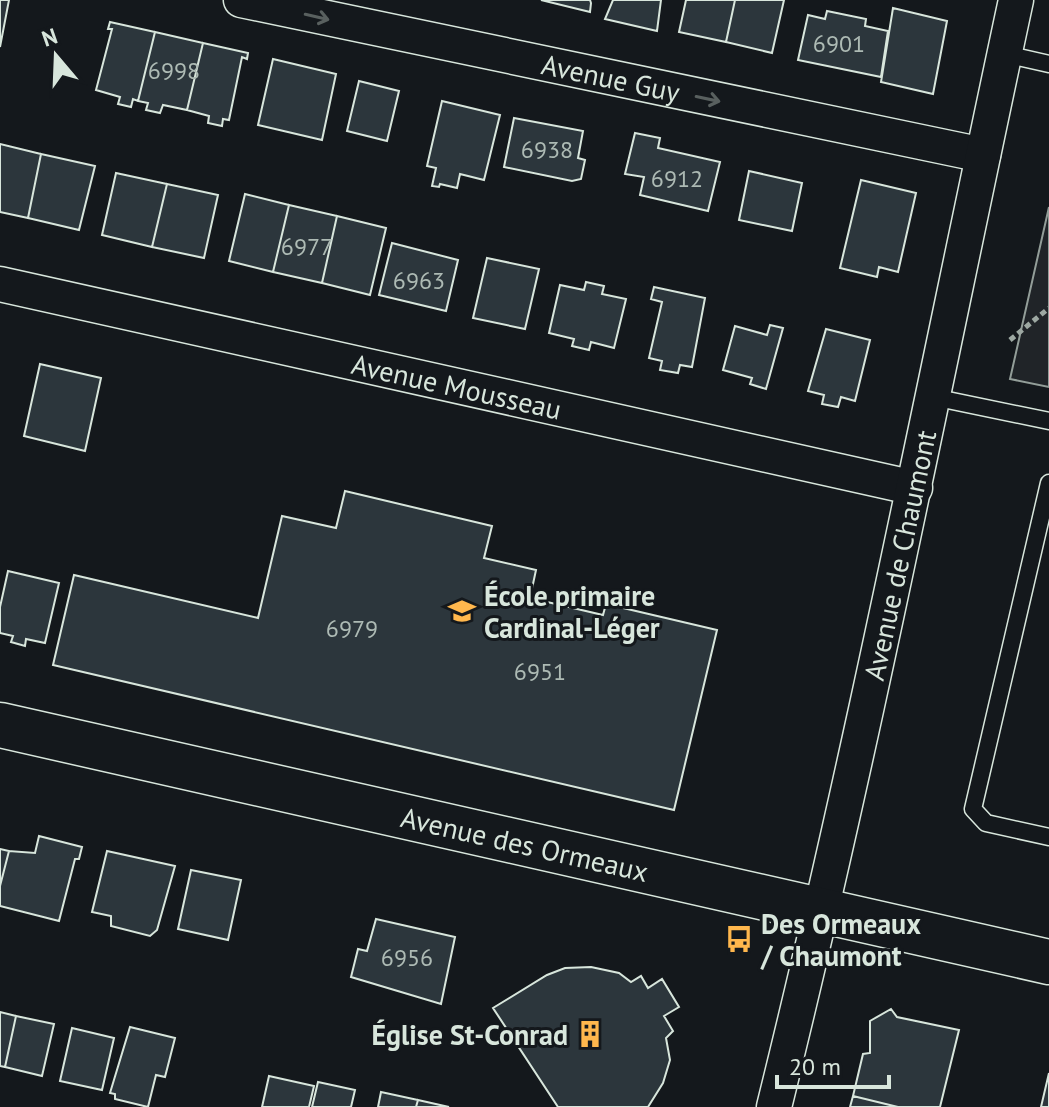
<svg xmlns="http://www.w3.org/2000/svg" width="1049" height="1107" font-family="'PT Sans',sans-serif">
<style>
.green{fill:#202428;stroke:#939e99;stroke-width:2}
.building{fill:#2c363c;stroke:#d8e6dc;stroke-width:2}
.lines{fill:none;stroke-linecap:round;stroke-linejoin:round}
.lane-casing{stroke:#d8e6dc;stroke-width:19}
.street-casing{stroke:#d8e6dc;stroke-width:37}
.secondary-casing{stroke:#d8e6dc;stroke-width:47}
.path{stroke:#9da8a2;stroke-width:5;stroke-dasharray:6 4;stroke-linecap:butt}
.lane{stroke:#14181c;stroke-width:16}
.street{stroke:#14181c;stroke-width:34}
.secondary{stroke:#14181c;stroke-width:44}
.oneway{stroke:#59605f}
.labels{text-anchor:middle;dominant-baseline:central;stroke-width:6;stroke-linejoin:round;paint-order:stroke}
.number-label{font-size:24px;fill:#adbab4}
.street-label{font-size:28px;fill:#d8e6dc;stroke:#14181c}
.poi-label{font-size:28px;font-weight:bold;fill:#d8e6dc;stroke:#14181c;text-anchor:start}
</style>
<rect width="100%" height="100%" fill="#14181c"/>
<path class="green" d="M 1049,207 L 1049,387 L 1010,379 Z"/>
<path class="building" d="M 0,0 L 9,0 L 0,47 Z
M 541,0 L 590,0 L 591,3 L 590,12 Z
M 613,0 L 661,0 L 657,31 L 605,19 Z
M 686,0 L 735,0 L 726,42 L 679,32 Z
M 735,0 L 784,0 L 772,53 L 726,42 Z
M 893,8 L 947,21 L 933,94 L 881,82 Z
M 827,11 L 866,19 L 865,26 L 888,31 L 881,77 L 798,60 L 808,15 L 825,19 Z
M 110,22 L 155,32 L 138,101 L 133,99 L 131,107 L 118,104 L 120,97 L 96,90 L 112,29 L 108,29 Z
M 155,32 L 203,43 L 187,110 L 163,105 L 160,113 L 146,110 L 148,103 L 138,101 Z
M 203,43 L 248,53 L 247,59 L 242,57 L 229,120 L 223,119 L 222,126 L 208,123 L 209,116 L 187,110 Z
M 273,59 L 336,74 L 322,140 L 258,125 Z
M 359,81 L 399,91 L 387,141 L 347,131 Z
M 442,101 L 500,115 L 484,180 L 460,174 L 457,188 L 440,184 L 439,187 L 432,186 L 436,168 L 427,166 Z
M 514,118 L 583,131 L 578,158 L 585,160 L 581,179 L 572,181 L 504,167 Z
M 635,133 L 660,138 L 658,148 L 720,162 L 708,211 L 640,195 L 644,177 L 625,174 Z
M 0,144 L 41,154 L 28,218 L 0,212 Z
M 41,154 L 95,166 L 79,230 L 28,218 Z
M 749,171 L 802,183 L 792,231 L 739,220 Z
M 116,173 L 167,184 L 152,247 L 102,235 Z
M 861,180 L 916,193 L 898,272 L 879,267 L 877,277 L 840,268 Z
M 167,184 L 218,195 L 204,258 L 152,247 Z
M 245,194 L 289,205 L 273,272 L 229,261 Z
M 289,205 L 337,216 L 322,283 L 273,272 Z
M 337,216 L 386,228 L 370,295 L 322,283 Z
M 392,243 L 458,260 L 446,311 L 379,295 Z
M 487,258 L 539,269 L 525,329 L 473,318 Z
M 586,282 L 604,286 L 602,294 L 626,299 L 614,348 L 591,342 L 589,350 L 572,346 L 574,339 L 549,333 L 560,285 L 584,290 Z
M 654,287 L 705,298 L 692,367 L 680,365 L 678,373 L 660,370 L 662,361 L 649,358 L 662,302 L 651,299 Z
M 770,325 L 783,328 L 766,389 L 750,384 L 752,378 L 723,370 L 735,326 L 767,335 Z
M 826,329 L 870,340 L 855,401 L 841,397 L 838,407 L 822,404 L 824,395 L 808,391 Z
M 40,364 L 101,378 L 85,451 L 24,436 Z
M 345,491 L 492,526 L 484,558 L 536,570 L 530,598 L 603,615 L 606,604 L 717,630 L 674,810 L 53,665 L 74,575 L 258,618 L 282,516 L 336,528 Z
M 8,571 L 59,583 L 45,643 L 26,639 L 25,646 L 11,642 L 13,636 L 0,633 L 0,607 Z
M 39,836 L 82,847 L 79,859 L 75,859 L 59,921 L 0,906 L 0,886 L 9,851 L 35,853 Z
M 0,849 L 9,851 L 0,886 Z
M 107,851 L 175,866 L 157,930 L 150,936 L 111,926 L 111,916 L 92,912 Z
M 191,870 L 241,880 L 228,940 L 178,929 Z
M 376,919 L 455,937 L 441,1004 L 351,977 L 358,949 L 367,951 Z
M 591,967 L 619,973 L 631,982 L 641,976 L 648,988 L 662,979 L 679,1007 L 664,1016 L 673,1031 L 666,1038 L 670,1060 L 663,1083 L 648,1107 L 558,1107 L 493,1008 L 547,975 L 565,968 Z
M 891,1009 L 897,1017 L 959,1030 L 940,1107 L 898,1107 L 853,1096 L 863,1054 L 870,1053 L 870,1021 Z
M 0,1012 L 16,1016 L 5,1067 L 0,1066 Z
M 16,1016 L 54,1024 L 42,1076 L 5,1067 Z
M 130,1027 L 175,1038 L 165,1077 L 156,1075 L 148,1107 L 115,1099 L 115,1094 L 110,1093 Z
M 72,1028 L 114,1038 L 102,1090 L 60,1081 Z
M 1049,1073 L 1049,1107 L 1041,1107 Z
M 269,1076 L 314,1086 L 309,1107 L 262,1107 Z
M 318,1082 L 355,1090 L 351,1107 L 312,1107 Z
M 381,1092 L 418,1100 L 416,1107 L 378,1107 Z
M 853,1096 L 898,1107 L 850,1107 Z
M 418,1100 L 449,1107 L 416,1107 Z"/>
<g class="lines">
<g class="lane-casing">
<path id="lane" d="M 1005,54 L 1049,64
M 933,397 L 1049,421
M 1049,483 L 973,809 L 986,823 L 1049,837"/>
</g>
<g class="street-casing">
<g id="street">
<path id="s1" d="M 241,0 L 983,155"/>
<path id="s2" d="M 0,284 L 915,488"/>
<path id="s3" d="M 774,1107 C 865,740 937,369 1016,0"/>
</g>
</g>
<g class="secondary-casing">
<g id="secondary">
<path id="s4" d="M 0,725 L 1049,962"/>
</g>
</g>
<path class="path" d="M 1010,340 L 1049,308"/>
<use href="#lane" class="lane"/>
<use href="#street" class="street"/>
<use href="#secondary" class="secondary"/>
</g>
<defs><path id="oneway-shaft" d="M-6 0H5M1.5-3L5.5 0L1.5 3" fill="none" stroke-width="1.6" stroke-linecap="round" stroke-linejoin="round" transform="scale(2)"/></defs>
<g class="oneway">
<use href="#oneway-shaft" transform="translate(317 17) rotate(13)"/>
<use href="#oneway-shaft" transform="translate(708 99) rotate(12)"/>
</g>
<defs>
<g id="school-bare" transform="scale(2.16)"><path d="M0-5L7-2L0 1L-7-2ZM-4 1L0 2.5L4 1V4Q0 6-4 4Z" fill="#ffb74d" stroke="#14181c" stroke-width="2.5" paint-order="stroke"/></g>
<g id="bus-bare" transform="scale(2.16)"><path d="M-5-6H5V4H4V6H2V4H-2V6H-4V4H-5ZM-3.5-4V0h7V-4ZM-3.5 1.2v1.5H-2V1.2ZM2 1.2v1.5H3.5V1.2Z" fill="#ffb74d" stroke="#14181c" stroke-width="2.5" paint-order="stroke"/></g>
<g id="building-bare" transform="scale(2.16)"><path d="M-4-6H4V6H1V3H-1V6H-4ZM-2.5-4.3h1.7v1.8h-1.7ZM.8-4.3h1.7v1.8H.8ZM-2.5-1h1.7V.8h-1.7ZM.8-1h1.7V.8H.8Z" fill="#ffb74d" stroke="#14181c" stroke-width="2.5" paint-order="stroke"/></g>
</defs>
<g fill-rule="evenodd">
<use href="#school-bare" x="462" y="611"/>
<use href="#bus-bare" x="739" y="939"/>
<use href="#building-bare" x="590" y="1034"/>
</g>
<g class="labels">
<g class="number-label">
<text x="839" y="43">6901</text>
<text x="174" y="70">6998</text>
<text x="547" y="149">6938</text>
<text x="677" y="178">6912</text>
<text x="307" y="246">6977</text>
<text x="419" y="280">6963</text>
<text x="352" y="628">6979</text>
<text x="540" y="671">6951</text>
<text x="407" y="957">6956</text>
</g>
<g class="street-label">
<text stroke="none"><textPath href="#s1" startOffset="378">Avenue Guy</textPath></text>
<text stroke="none"><textPath href="#s2" startOffset="468">Avenue Mousseau</textPath></text>
<text stroke="none"><textPath href="#s3" startOffset="566">Avenue de Chaumont</textPath></text>
<text stroke="none"><textPath href="#s4" startOffset="538">Avenue des Ormeaux</textPath></text>
</g>
<g class="poi-label">
<text x="484" y="595">École primaire<tspan x="484" dy="32">Cardinal-Léger</tspan></text>
<text x="761" y="923">Des Ormeaux<tspan x="761" dy="32">/ Chaumont</tspan></text>
<text x="568" y="1034" text-anchor="end">Église St-Conrad</text>
</g>
</g>
<g transform="translate(56 56) rotate(341)" stroke="#14181c" stroke-width="6" paint-order="stroke">
<path d="M0-6L14 30L0 20L-14 30Z" fill="#d8e6dc"/>
<text y="-12" font-size="22" font-weight="bold" text-anchor="middle" fill="#d8e6dc">N</text>
</g>
<path d="M777 1075v12h112v-12" fill="none" stroke="#d8e6dc" stroke-width="4"/>
<text x="789" y="1075" font-size="24" fill="#d8e6dc" stroke="#14181c" stroke-width="6" paint-order="stroke">20 m</text>
</svg>
